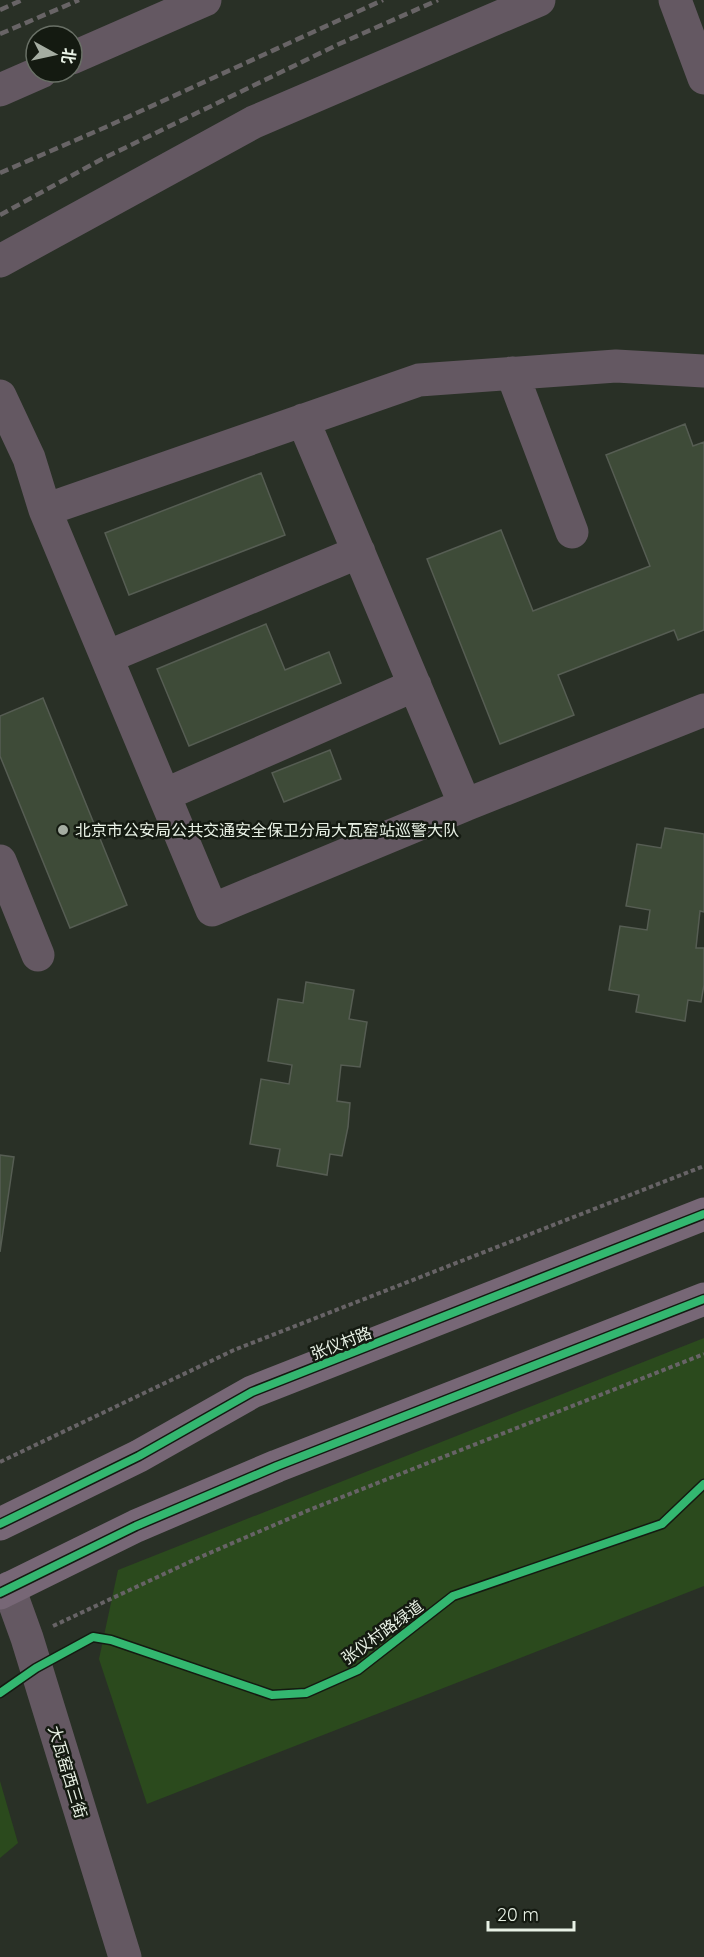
<svg xmlns="http://www.w3.org/2000/svg" width="704" height="1957" font-family="Quicksand,'Noto Sans SC',sans-serif">
<style>
.green{fill:#2b4a1d}
.building{fill:#3e4b38;stroke:#565d53;stroke-width:1.5}
.lines{fill:none;stroke-linecap:round;stroke-linejoin:round}
.path{stroke:#676366;stroke-width:4;stroke-dasharray:4.5 3;stroke-linecap:butt}
.minor{stroke:#645862;stroke-width:33}
.major{stroke:#776776;stroke-width:33}
.rail{stroke:#686466;stroke-width:4.5;stroke-dasharray:9 4.5;stroke-linecap:butt}
.cycleway-casing{stroke:#141a11;stroke-width:11}
.cycleway{stroke:#33b770;stroke-width:8}
.poi-dot{fill:#a5ada2;stroke:#141a11;stroke-width:2}
.labels{text-anchor:middle;dominant-baseline:central;stroke-width:5;stroke-linejoin:round;paint-order:stroke}
.poi-label{font-size:16px;fill:#e8f1e5;stroke:#141a11;text-anchor:start}
.street-label{font-size:16px;fill:#e8f1e5;stroke:#141a11}
</style>
<rect width="100%" height="100%" fill="#293026"/>
<path class="green" d="M 704,1338 L 704,1586 L 147,1804 L 99,1659 L 118,1570 Z
M 0,1781 L 18,1843 L 0,1858 Z"/>
<path class="building" d="M 685,424 L 693,446 L 704,442 L 704,630 L 678,640 L 674,630 L 558,675 L 574,715 L 500,744 L 427,559 L 501,530 L 533,611 L 650,566 L 606,455 Z
M 261,473 L 285,535 L 129,595 L 105,533 Z
M 266,624 L 285,670 L 329,652 L 341,683 L 189,746 L 157,669 Z
M 43,698 L 127,905 L 70,928 L 0,756 L 0,716 Z
M 330,750 L 341,779 L 284,802 L 272,773 Z
M 665,828 L 704,834 L 704,912 L 700,911 L 696,948 L 704,948 L 704,985 L 701,1002 L 688,1000 L 685,1021 L 636,1012 L 639,995 L 609,990 L 620,926 L 647,930 L 650,910 L 626,906 L 637,844 L 661,848 Z
M 306,982 L 354,990 L 349,1019 L 367,1022 L 360,1067 L 341,1065 L 337,1101 L 350,1103 L 348,1127 L 342,1156 L 330,1154 L 327,1175 L 277,1166 L 280,1149 L 250,1144 L 261,1079 L 289,1084 L 292,1065 L 268,1061 L 278,999 L 303,1003 Z
M 0,1155 L 14,1157 L 0,1252 Z"/>
<g class="lines">
<path class="path" d="M 0,1462 L 234,1350 L 704,1166
M 53,1626 L 198,1558 L 309,1510 L 704,1354"/>
<path class="minor" d="M 675,0 L 704,78
M 72,58 L 205,0
M 0,90 L 41,72
M 0,261 L 254,122 L 539,0
M 512,373 L 572,532
M 0,396 L 29,458 L 45,510 L 419,380 L 616,366 L 704,371
M 303,420 L 465,805 L 704,710
M 45,510 L 212,910 L 465,805
M 107,657 L 359,552
M 164,795 L 415,685
M 0,861 L 38,955
M 9,1588 L 27,1638 L 125,1957"/>
<path class="major" d="M 0,1524 L 139,1456 L 252,1392 L 704,1214
M 0,1593 L 136,1526 L 277,1466 L 704,1299"/>
<path class="rail" d="M 0,10 L 22,0
M 0,34 L 79,0
M 0,173 L 106,127 L 383,0
M 0,215 L 102,159 L 339,44 L 438,0"/>
<g class="cycleway-casing">
<path id="cycleway" d="M 0,1524 L 139,1456 L 252,1392 L 704,1214
M 0,1593 L 136,1526 L 277,1466 L 704,1299
M 0,1693 L 36,1668 L 93,1637 L 111,1640 L 272,1695 L 306,1693 L 358,1670 L 453,1596 L 662,1524 L 704,1484"/>
</g>
<use href="#cycleway" class="cycleway"/>
</g>
<circle class="poi-dot" cx="63" cy="830" r="6"/>
<g class="labels">
<g class="poi-label">
<text x="75" y="830">北京市公安局公共交通安全保卫分局大瓦窑站巡警大队</text>
</g>
<g class="street-label">
<text transform="translate(341 1343) rotate(-21)">张仪村路</text>
<text transform="translate(382 1632) rotate(-36)">张仪村路绿道</text>
<text transform="translate(68 1772) rotate(73)">大瓦窑西三街</text>
</g>
</g>
<g transform="translate(54 54) rotate(98)"><circle r="28" fill="#141a11" stroke="#697066" stroke-width="1.5"/>
<path d="M0-4.5L10 22L0 15L-10 22Z" fill="#a5ada2"/>
<text y="-9" font-size="16" font-weight="bold" text-anchor="middle" fill="#e8f1e5">北</text>
</g>
<path d="M488 1921v9h86v-9" fill="none" stroke="#e8f1e5" stroke-width="3"/>
<text x="497" y="1921" font-size="18" fill="#e8f1e5" stroke="#141a11" stroke-width="4.5" paint-order="stroke">20 m</text>
</svg>
